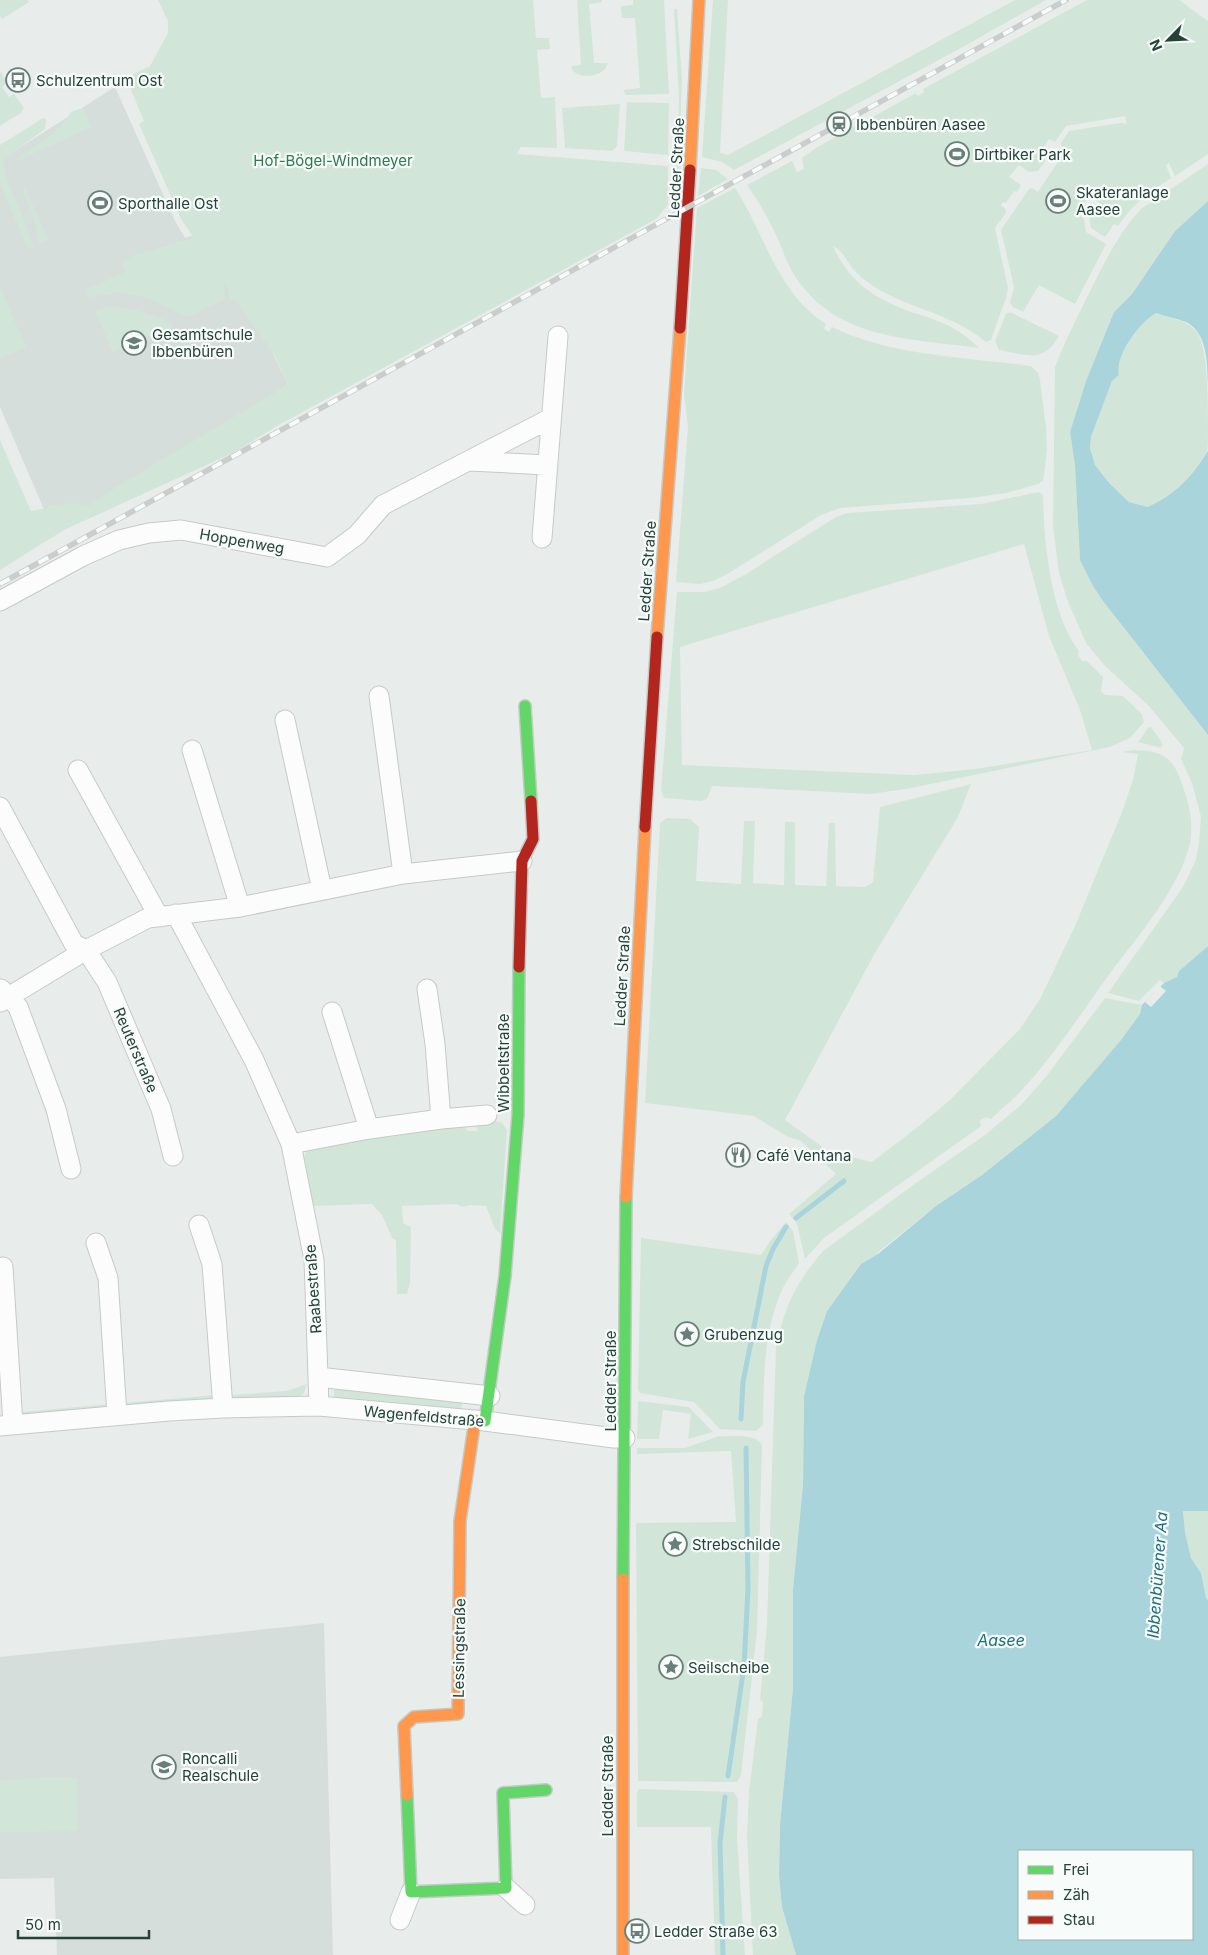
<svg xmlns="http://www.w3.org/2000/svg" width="1208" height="1955" font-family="Inter,sans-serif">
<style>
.built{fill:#d6dedb}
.green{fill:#d1e6d8;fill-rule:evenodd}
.water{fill:#a9d4db;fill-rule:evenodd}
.pier{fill:#e8edeb}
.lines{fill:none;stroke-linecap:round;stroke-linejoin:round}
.stream{stroke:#a9d4db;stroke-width:5}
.street-casing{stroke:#c5cac8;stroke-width:21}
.fast-casing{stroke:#c3cbc8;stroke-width:14}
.slow-casing{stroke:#c3cbc8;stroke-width:14}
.jam-casing{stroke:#c3cbc8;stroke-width:14}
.street{stroke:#fcfcfc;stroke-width:19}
.fast{stroke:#63d668;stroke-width:11}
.slow{stroke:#ff974d;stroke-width:11}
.jam{stroke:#b3261e;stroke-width:11}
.rail-casing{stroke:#c9cdcc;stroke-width:5.5}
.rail{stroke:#f7fbf9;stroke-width:4;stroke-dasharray:11;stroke-linecap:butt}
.labels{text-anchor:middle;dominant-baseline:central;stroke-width:4.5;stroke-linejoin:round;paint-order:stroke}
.poi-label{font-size:15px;fill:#24423a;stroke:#f7fbf9;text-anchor:start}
.park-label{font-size:15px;fill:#2d7a4b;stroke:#f7fbf9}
.street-label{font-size:15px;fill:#24423a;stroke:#f7fbf9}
.water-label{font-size:16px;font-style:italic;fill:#1c6f80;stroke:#f7fbf9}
</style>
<rect width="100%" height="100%" fill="#e8edeb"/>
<path class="built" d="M 115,87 L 175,221 L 185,238 L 193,235 L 222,282 L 236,276 L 288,385 L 54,533 L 0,407 L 0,160 Z
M 324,1623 L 333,1955 L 57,1955 L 54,1878 L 0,1879 L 0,1657 Z"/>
<path class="green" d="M 0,0 L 27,0 L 29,2 L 2,19 L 0,16 Z
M 158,0 L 533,0 L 536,38 L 549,38 L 550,49 L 537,50 L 541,98 L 555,97 L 557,148 L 521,147 L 517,154 L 668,166 L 668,205 L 656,219 L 277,426 L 233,453 L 64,530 L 0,570 L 0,440 L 31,511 L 72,503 L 89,506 L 118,486 L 288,385 L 275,356 L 236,300 L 230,301 L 228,288 L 223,280 L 225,299 L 189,316 L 184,316 C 157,299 121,284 90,298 L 86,290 L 125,272 L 121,262 L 135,255 L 194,238 L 181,219 L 139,124 L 144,121 L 126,78 L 150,66 L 168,33 L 168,21 Z
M 577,0 L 602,0 L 602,2 L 589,4 L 594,63 L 608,63 C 607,65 606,68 604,70 C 596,78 573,79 571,66 L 581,65 Z
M 633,0 L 664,0 L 669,94 L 626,95 L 623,90 L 640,88 L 635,18 L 622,18 L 621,6 L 633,5 Z
M 713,0 L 728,0 L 720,153 L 728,155 L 1015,0 L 1046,0 L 961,48 L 734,170 L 722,162 L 702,157 Z
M 1087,0 L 1179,0 L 1208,21 L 1208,154 L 1175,176 L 1169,163 L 1166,165 L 1171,178 C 1147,194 1135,202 1118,226 L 1114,224 L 1105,237 L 1091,228 L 1089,217 L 1100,203 L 1089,196 L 1077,214 L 1084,219 L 1086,232 L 1106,244 L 1075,304 L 1039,285 L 1023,312 L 1013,307 L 1010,302 L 1014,287 L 1001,230 L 1029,189 L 1032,188 L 1038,192 L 1065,151 L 1062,148 L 1061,143 L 1069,131 L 1121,123 L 1127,124 L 1125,116 L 1066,126 L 1055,142 L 1049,139 L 1042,150 L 1045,162 L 1038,171 L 1029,172 L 1019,165 L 1009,177 L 1021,185 L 1017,192 L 1014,191 L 1006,203 L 1003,202 L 1001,206 L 1005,208 L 1006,213 L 995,228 L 1008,288 L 1007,295 L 991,340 L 986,342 C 951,313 909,309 873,286 C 866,281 858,275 853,269 C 846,260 843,251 833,246 C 850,283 874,298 911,312 C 928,317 947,323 961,333 C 968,337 973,343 979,348 C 909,338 835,341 793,273 C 788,264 783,252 780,244 C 772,224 759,202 747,185 L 792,161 L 797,172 L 804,169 L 802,158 L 816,148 L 855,126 L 857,128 L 869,121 L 869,119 L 916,93 L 918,96 L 924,92 L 923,89 Z
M 674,9 L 677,9 L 682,79 L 678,184 L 676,178 L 679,98 Z
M 0,71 L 7,82 L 2,87 L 9,97 L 14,94 L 24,108 L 21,113 L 0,126 Z
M 627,102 L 669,103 L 668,155 L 624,151 Z
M 620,104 L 617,146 L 612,151 L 565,148 L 562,108 Z
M 83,108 L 91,127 L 14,162 L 51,135 L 64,123 L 71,112 Z
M 43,118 L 45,118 L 46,121 L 45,129 L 8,156 L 3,164 C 7,184 17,202 24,220 C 28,229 29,238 33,247 L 28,248 L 0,184 L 0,145 Z
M 1208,164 L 1208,201 L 1175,231 L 1132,294 L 1114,312 L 1086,381 L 1070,432 L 1075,465 L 1080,560 L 1093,586 L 1103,601 L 1208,735 L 1208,946 L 1179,971 L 1177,977 L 1164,983 L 1160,980 L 1139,1001 L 1108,993 L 1183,887 L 1196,860 L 1199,843 L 1201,817 L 1192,783 L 1181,759 L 1184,748 L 1148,705 L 1106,667 L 1086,643 L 1068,602 L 1059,573 L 1053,526 L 1055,367 C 1064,343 1076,320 1087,297 C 1103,266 1117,235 1141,209 Z
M 701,168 L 716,170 L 728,179 L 698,196 Z
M 24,186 L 48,239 L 39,243 L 34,218 L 24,191 Z
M 735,188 C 761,227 773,277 808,310 C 813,315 820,320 826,324 L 824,329 L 829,332 L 832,327 C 891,356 966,357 1031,366 L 1038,373 L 1040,380 L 1046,427 L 1047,450 L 1045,468 L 1043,481 L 1038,484 L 1007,493 L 970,498 L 840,508 L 821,515 L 729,573 L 713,581 L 700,584 L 676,582 L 688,427 L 684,394 L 697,208 Z
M 0,288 L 26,347 L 0,358 Z
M 105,307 C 129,306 148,313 170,322 L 173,328 L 157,335 L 156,333 L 113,352 L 95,311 Z
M 1010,312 L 1059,336 C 1043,364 1026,355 999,350 L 995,341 L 1006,314 Z
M 1156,313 C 1171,319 1186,319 1197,332 C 1208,348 1208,404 1208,426 C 1208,434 1208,446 1207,453 C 1195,478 1173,495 1148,507 L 1129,502 L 1110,484 L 1095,465 L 1090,448 L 1091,437 L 1112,381 L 1119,375 C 1115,354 1139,323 1156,313 Z
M 1039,492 L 1043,495 C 1044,542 1050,613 1079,651 L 1078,655 L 1082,661 L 1087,661 L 1103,677 L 1101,691 L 1105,695 L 1123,696 L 1142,714 L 1144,722 L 1130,738 L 1110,747 L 911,788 L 871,794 L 712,786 L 707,799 L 701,801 L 664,798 L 661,790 L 677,592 L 704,592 L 720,588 L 746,574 L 836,517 L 848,513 L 981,504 ZM 1024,544 L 1049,636 L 1080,710 L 1092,750 L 975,769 L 914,775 L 682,765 L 680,647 Z
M 1151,727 L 1163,744 L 1161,748 L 1138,742 L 1148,728 Z
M 1135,750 C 1163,751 1173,757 1182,784 C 1189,803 1194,823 1190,843 C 1180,888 1138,936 1111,972 C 1082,1012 1055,1054 1022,1090 C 1012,1101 1001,1109 991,1119 L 987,1117 L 980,1120 L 981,1126 L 824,1238 L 805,1259 L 797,1224 L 789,1214 L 836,1174 L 801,1141 L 788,1137 L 754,1116 L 645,1103 L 660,823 L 667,818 L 690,819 L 699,827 L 696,881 L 741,884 L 744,821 L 755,821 L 753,883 L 784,885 L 785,822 L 795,822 L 795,885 L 826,886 L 829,823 L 835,823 L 836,886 L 865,887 L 873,882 L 880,807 L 971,784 L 958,817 L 876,951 L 785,1120 L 828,1151 L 872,1162 L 919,1126 L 950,1100 L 1019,1030 L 1040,999 L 1075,926 L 1122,812 L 1133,780 L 1138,754 L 1121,752 Z
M 1105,998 L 1142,1005 L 1140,1014 L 1121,1040 L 1056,1116 L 982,1175 L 936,1206 L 877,1253 L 878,1254 L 861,1264 L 827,1311 L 817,1340 L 804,1396 L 803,1484 L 793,1590 L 793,1688 L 780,1825 L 779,1876 L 782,1907 L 796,1955 L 753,1955 L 747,1837 L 749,1792 L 758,1719 L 762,1716 L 763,1702 L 760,1700 L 767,1624 L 776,1347 C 785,1306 795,1284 823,1251 L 916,1183 L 985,1135 L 1021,1105 L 1045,1078 Z
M 495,1121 L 502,1123 L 507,1130 L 500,1234 L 494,1227 L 486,1206 L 470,1205 L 462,1207 L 457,1204 L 402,1206 L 403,1223 L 411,1227 L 410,1283 L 407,1294 L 397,1294 L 396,1240 L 392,1238 L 382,1215 L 372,1204 L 313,1206 L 303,1158 L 308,1150 L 368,1136 L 390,1137 L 464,1124 L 467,1131 L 478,1131 L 475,1126 L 478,1123 Z
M 786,1222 L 793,1231 L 799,1263 C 793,1273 785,1282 781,1292 C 763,1335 764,1379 763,1425 L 756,1431 L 720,1429 L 694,1402 L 640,1393 L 638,1390 L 641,1238 L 761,1255 L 771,1240 Z
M 307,1384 L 304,1393 L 297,1399 L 232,1400 L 230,1395 L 287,1391 Z
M 337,1389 L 463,1399 L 461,1411 L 391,1402 L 339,1399 L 334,1398 L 334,1390 Z
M 216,1395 L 211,1401 L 126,1407 L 124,1403 Z
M 638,1401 L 689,1407 L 713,1432 L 688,1439 L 691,1414 L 663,1410 L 659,1439 L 637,1439 Z
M 110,1404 L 108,1408 L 26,1417 L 22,1412 Z
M 719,1436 C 732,1437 756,1433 762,1445 L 757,1632 L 741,1775 L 737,1782 L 638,1781 L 636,1523 L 736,1522 L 731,1451 L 637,1454 L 637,1448 L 685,1448 Z
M 1196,1509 L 1208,1511 L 1208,1600 L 1206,1598 L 1201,1573 L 1191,1558 L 1185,1532 L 1183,1510 Z
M 77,1778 L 78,1831 L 0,1832 L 0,1780 Z
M 639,1789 L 734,1792 L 738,1799 L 737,1838 L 745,1955 L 715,1955 L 711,1827 L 637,1827 L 637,1792 Z"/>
<path class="water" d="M 1208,201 L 1208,385 C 1207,364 1208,333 1186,322 C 1176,318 1166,317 1156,313 C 1139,323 1115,355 1119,375 L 1112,381 L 1091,437 L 1090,448 L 1095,465 L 1110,484 L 1129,502 L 1148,507 C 1177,493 1191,478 1208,451 L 1208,735 L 1103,601 L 1093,586 L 1080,560 L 1075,465 L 1070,432 L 1086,381 L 1114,312 L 1132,294 L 1175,231 Z
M 1208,946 L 1208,1511 L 1183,1511 L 1185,1532 L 1191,1558 L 1201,1573 L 1206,1598 L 1208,1600 L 1208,1955 L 796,1955 L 782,1907 L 779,1876 L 780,1825 L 793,1688 L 793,1590 L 803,1484 L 804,1396 L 817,1340 L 827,1311 L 861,1264 L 878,1254 L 936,1206 L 982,1175 L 1056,1116 L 1121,1040 L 1140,1014 L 1142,1005 L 1164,983 L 1177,977 L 1179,971 ZM 1019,1851 L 1192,1851 L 1192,1939 L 1019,1939 Z"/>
<path class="pier" d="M 1160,986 L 1166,991 L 1151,1007 L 1145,1002 Z"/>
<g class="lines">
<path class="stream" d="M 796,1218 L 844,1181
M 741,1419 L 743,1382 L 766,1266 L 773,1249 L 786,1227
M 728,1776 L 744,1666 L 748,1589 L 746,1448
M 723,1955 L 720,1843 L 725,1797"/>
<g class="street-casing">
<path id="street" d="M 470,461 L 547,465
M 542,538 L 558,336
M 0,601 L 83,556 L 119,540 L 149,533 L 181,530 L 327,557 L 357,535 L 383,505 L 551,418
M 379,696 L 403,874
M 285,720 L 322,890
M 192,750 L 240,907
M 78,770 L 159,917
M 0,807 L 74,944 L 86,950 L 107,982 L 161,1109 L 173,1156
M 176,914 L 254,1060 L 291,1144 L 314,1260 L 319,1406
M 1,989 L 18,1007 L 56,1109 L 71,1169
M 427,989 L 435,1044 L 441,1119 L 487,1115
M 0,1002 L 86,950 L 148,918 L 240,907 L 403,874 L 522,861
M 332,1012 L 369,1129
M 291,1144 L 369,1129 L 441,1119
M 199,1225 L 212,1264 L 223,1408
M 96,1243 L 108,1278 L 117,1415
M 3,1267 L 13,1425
M 318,1377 L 490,1396
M 0,1426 L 169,1411 L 223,1408 L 319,1406 L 485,1421 L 614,1438 L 625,1438
M 506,1888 L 525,1905
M 400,1920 L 411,1892"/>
</g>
<g class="fast-casing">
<path id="fast" d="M 525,706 L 531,801
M 485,1421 L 505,1276 L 518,1115 L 519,967
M 623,1579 L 626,1197
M 407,1795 L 411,1892 L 506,1888 L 503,1793 L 546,1790"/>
</g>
<g class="slow-casing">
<path id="slow" d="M 690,170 L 699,0
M 657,637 L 680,328
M 626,1197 L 645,827
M 623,1579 L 623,1955
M 407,1795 L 404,1726 L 414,1717 L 458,1714 L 460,1521 L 475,1420"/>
</g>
<g class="jam-casing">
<path id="jam" d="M 680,328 L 690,170
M 645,827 L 657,637
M 519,967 L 522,861 L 533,839 L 531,801"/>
</g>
<use href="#street" class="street"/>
<use href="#fast" class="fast"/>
<use href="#slow" class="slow"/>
<use href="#jam" class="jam"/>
<g class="rail-casing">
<path id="rail" d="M 0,584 L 1066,0"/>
</g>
<use href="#rail" class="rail"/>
</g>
<defs>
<g id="bus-ring" transform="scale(1.25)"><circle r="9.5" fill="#f7fbf9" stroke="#697e78" stroke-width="1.5"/><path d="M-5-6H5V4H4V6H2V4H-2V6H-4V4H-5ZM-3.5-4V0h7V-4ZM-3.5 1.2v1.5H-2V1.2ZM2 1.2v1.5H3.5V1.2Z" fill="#697e78"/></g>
<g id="station-ring" transform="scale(1.25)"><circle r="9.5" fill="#f7fbf9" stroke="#697e78" stroke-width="1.5"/><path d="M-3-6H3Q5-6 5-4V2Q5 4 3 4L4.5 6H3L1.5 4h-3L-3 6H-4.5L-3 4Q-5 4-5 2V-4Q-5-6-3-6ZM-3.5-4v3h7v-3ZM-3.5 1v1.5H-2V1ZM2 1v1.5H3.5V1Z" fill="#697e78"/></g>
<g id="stadium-ring" transform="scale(1.25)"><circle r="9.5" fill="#f7fbf9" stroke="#697e78" stroke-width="1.5"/><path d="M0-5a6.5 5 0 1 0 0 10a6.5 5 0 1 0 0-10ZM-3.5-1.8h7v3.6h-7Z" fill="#697e78"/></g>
<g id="school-ring" transform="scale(1.25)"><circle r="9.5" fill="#f7fbf9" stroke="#697e78" stroke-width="1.5"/><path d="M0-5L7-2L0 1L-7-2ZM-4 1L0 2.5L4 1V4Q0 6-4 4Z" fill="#697e78"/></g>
<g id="restaurant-ring" transform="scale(1.25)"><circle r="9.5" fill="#f7fbf9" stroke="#697e78" stroke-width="1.5"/><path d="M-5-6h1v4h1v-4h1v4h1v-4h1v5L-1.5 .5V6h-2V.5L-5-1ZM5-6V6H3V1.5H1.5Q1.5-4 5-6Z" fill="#697e78"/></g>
<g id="sight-ring" transform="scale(1.25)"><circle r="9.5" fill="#f7fbf9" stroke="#697e78" stroke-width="1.5"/><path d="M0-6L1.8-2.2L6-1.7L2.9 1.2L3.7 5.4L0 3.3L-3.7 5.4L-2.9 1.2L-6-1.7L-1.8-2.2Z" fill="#697e78"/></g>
</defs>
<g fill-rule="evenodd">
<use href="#bus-ring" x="18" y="80"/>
<use href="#station-ring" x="839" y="124"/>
<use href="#stadium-ring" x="957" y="154"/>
<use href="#stadium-ring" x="1058" y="201"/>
<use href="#stadium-ring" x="100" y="203"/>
<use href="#school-ring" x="134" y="343"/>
<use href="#restaurant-ring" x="738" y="1155"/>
<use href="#sight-ring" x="687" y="1334"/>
<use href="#sight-ring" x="675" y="1544"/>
<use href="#sight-ring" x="671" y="1667"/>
<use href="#school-ring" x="164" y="1767"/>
<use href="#bus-ring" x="637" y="1931"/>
</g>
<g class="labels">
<g class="poi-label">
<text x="36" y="80">Schulzentrum Ost</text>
<text x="856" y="124">Ibbenbüren Aasee</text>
<text x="974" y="154">Dirtbiker Park</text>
<text x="1076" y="192">Skateranlage<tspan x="1076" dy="17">Aasee</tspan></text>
<text x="118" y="203">Sporthalle Ost</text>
<text x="152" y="334">Gesamtschule<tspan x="152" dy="17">Ibbenbüren</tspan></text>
<text x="756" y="1155">Café Ventana</text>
<text x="704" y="1334">Grubenzug</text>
<text x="692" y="1544">Strebschilde</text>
<text x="688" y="1667">Seilscheibe</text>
<text x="182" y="1758">Roncalli<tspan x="182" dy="17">Realschule</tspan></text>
<text x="654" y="1931">Ledder Straße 63</text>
</g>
<g class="park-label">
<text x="333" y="160">Hof-Bögel-Windmeyer</text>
</g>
<g class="street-label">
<text transform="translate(676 168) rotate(-87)">Ledder Straße</text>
<text transform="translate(242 541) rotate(10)">Hoppenweg</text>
<text transform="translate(647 571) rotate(-86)">Ledder Straße</text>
<text transform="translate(622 976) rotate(-87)">Ledder Straße</text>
<text transform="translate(136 1050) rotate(67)">Reuterstraße</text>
<text transform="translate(503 1063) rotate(-90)">Wibbeltstraße</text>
<text transform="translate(313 1289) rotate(-94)">Raabestraße</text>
<text transform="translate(610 1381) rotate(-90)">Ledder Straße</text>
<text transform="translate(424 1416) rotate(5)">Wagenfeldstraße</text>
<text transform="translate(459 1648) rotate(-89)">Lessingstraße</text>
<text transform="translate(607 1786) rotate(-90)">Ledder Straße</text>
</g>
<g class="water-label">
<text transform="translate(1157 1575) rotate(-86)">Ibbenbürener Aa</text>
<text x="1001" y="1640">Aasee</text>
</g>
</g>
<rect x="1018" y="1850" width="175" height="90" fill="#f7fbf9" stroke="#a3b1ad"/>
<rect x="1028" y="1866" width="25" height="8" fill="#63d668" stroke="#a3b1ad"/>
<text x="1063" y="1875" font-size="15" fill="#24423a">Frei</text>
<rect x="1028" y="1891" width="25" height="8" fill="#ff974d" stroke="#a3b1ad"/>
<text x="1063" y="1900" font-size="15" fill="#24423a">Zäh</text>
<rect x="1028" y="1916" width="25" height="8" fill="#b3261e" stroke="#a3b1ad"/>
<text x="1063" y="1925" font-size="15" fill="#24423a">Stau</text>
<g transform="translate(1168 40) rotate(246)" stroke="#f7fbf9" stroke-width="4" paint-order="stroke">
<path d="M0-4L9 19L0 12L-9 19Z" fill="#24423a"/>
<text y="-8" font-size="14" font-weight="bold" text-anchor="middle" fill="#24423a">N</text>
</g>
<path d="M18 1930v8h131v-8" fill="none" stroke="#24423a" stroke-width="2.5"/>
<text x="25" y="1930" font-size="15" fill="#24423a" stroke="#f7fbf9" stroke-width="4" paint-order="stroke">50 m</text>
</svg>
